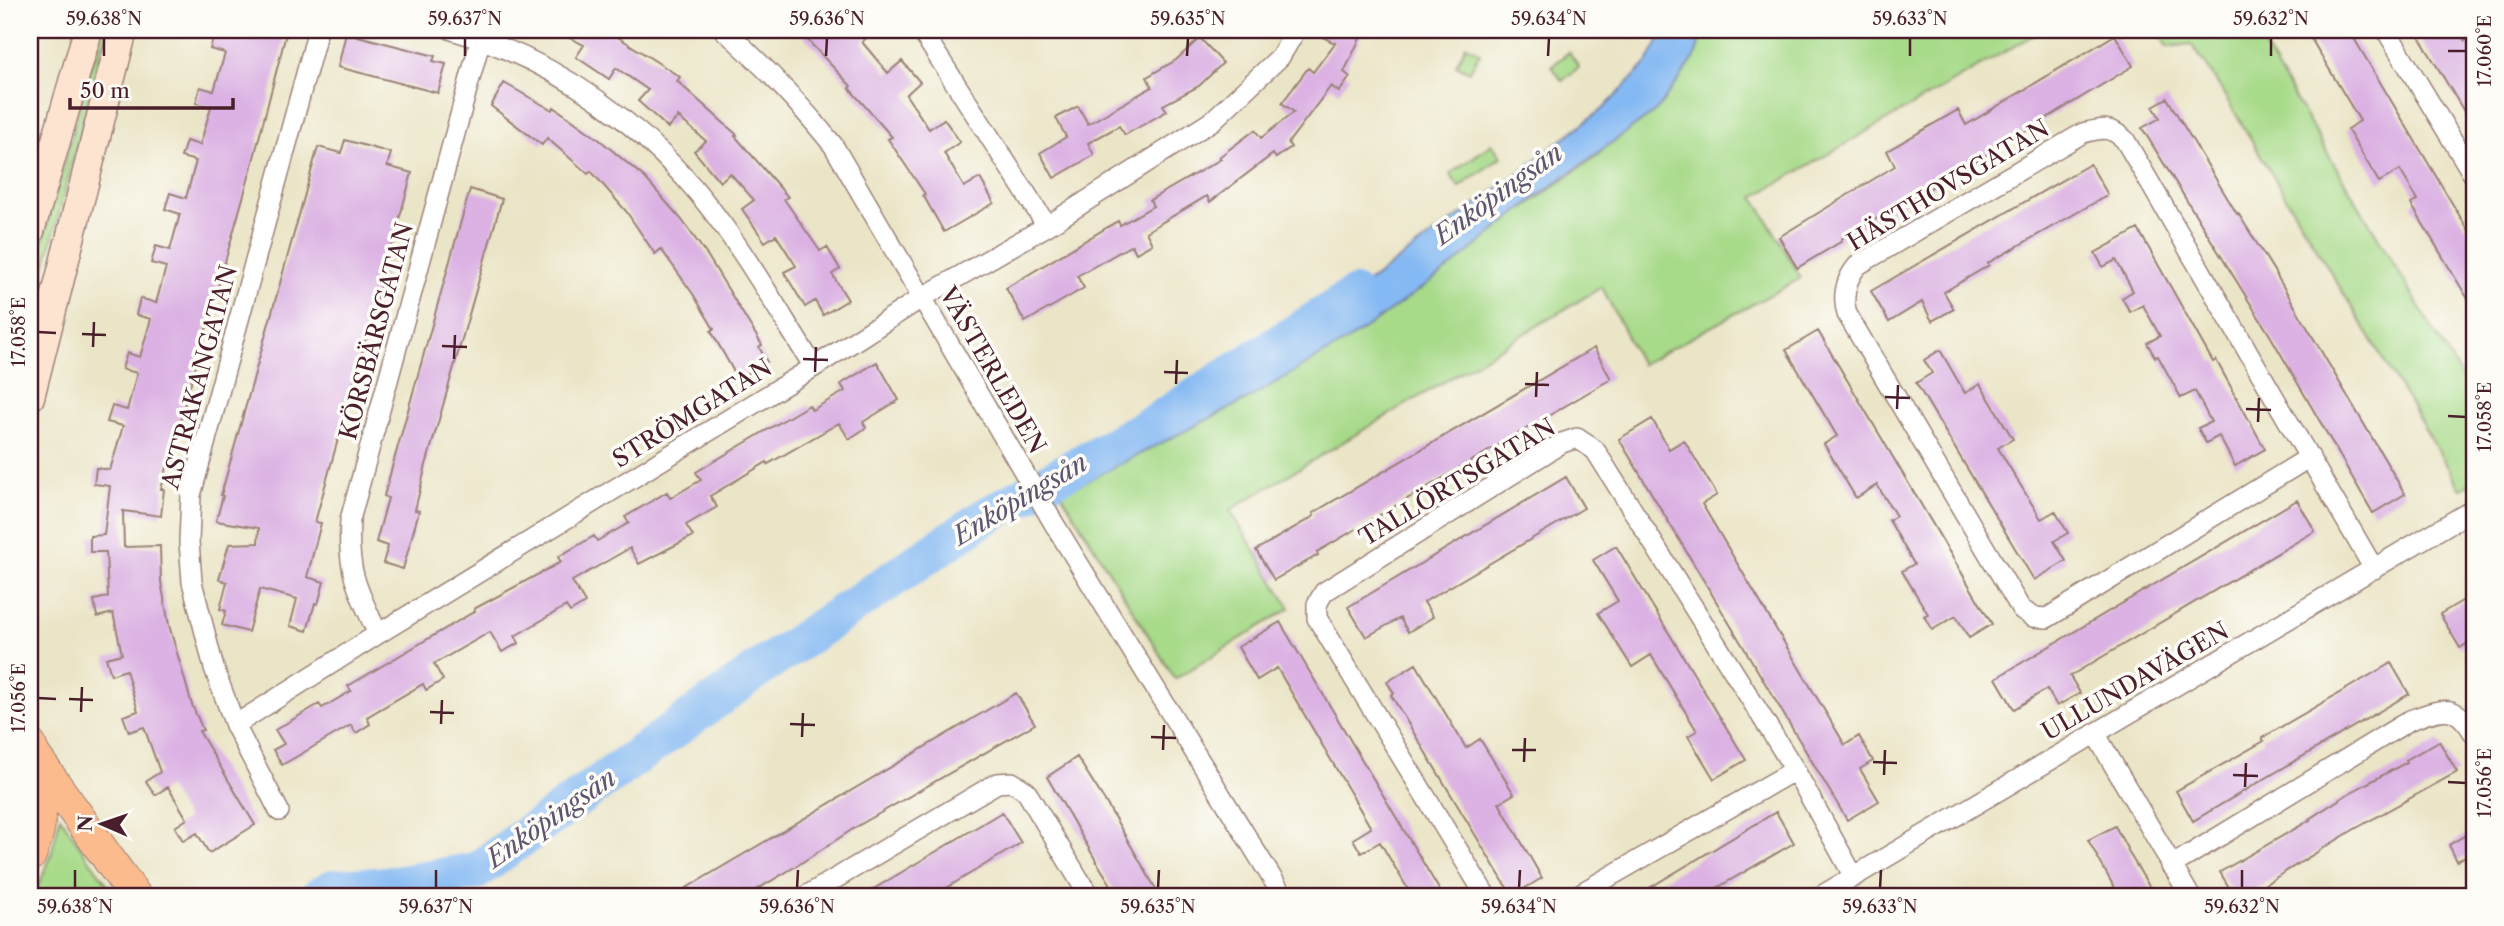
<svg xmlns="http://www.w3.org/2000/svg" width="2504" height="926" font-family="'Libre Caslon Text',serif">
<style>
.green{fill:#a7da89;stroke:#787c5a;stroke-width:2}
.water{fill:#85b9f3;stroke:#686c8f;stroke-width:2}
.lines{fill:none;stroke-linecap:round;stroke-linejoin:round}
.river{stroke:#85b9f3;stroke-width:38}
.building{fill:#dbb2e3}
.street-casing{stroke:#9a8279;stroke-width:22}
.secondary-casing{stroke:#9a8279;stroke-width:31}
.primary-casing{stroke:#9a8279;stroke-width:34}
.street{stroke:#fff;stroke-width:19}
.secondary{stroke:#fde4d1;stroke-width:28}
.primary{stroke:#fbbb8d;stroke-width:32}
.ticks{fill:none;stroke:#4a1f2b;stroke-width:2.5}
.labels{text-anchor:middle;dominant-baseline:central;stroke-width:7;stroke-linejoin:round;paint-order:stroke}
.street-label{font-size:24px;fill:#4a1f2b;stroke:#fdfcf7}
.water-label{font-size:26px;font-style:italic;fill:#5f5571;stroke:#fdfcf7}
.neatline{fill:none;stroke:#4a1f2b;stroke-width:2.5}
.ticks-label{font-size:18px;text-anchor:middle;fill:#4a1f2b}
</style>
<rect width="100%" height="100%" fill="#fdfcf7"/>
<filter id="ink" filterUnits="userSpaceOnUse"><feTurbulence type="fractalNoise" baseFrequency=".0143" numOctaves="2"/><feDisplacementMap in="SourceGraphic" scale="14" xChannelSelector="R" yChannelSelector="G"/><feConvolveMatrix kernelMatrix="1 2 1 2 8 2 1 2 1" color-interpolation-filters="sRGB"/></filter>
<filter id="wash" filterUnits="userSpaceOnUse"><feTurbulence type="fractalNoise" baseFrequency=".00686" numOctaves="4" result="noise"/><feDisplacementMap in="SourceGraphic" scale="28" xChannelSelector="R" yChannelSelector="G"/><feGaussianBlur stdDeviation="1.57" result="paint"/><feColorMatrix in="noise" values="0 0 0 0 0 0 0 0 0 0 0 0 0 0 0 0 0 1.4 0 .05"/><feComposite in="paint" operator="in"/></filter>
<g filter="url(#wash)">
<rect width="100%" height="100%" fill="#ebe5c7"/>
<path class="green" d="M 101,30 L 106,30 L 30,326 L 30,288 Z
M 1696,30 L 2042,30 L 1754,197 L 1801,278 L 1641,365 L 1602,287 L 1230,510 L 1290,608 L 1175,679 L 1061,493 L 1282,369 L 1420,283 L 1599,154 L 1666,84 Z
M 2157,30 L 2254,30 L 2474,398 L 2474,481 L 2461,489 L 2207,66 L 2191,44 L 2167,47 Z
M 1466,45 L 1480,53 L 1469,72 L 1456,65 Z
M 1569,52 L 1579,67 L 1562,81 L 1552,66 Z
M 1492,144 L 1501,157 L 1459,187 L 1450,174 Z
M 60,816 L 83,851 L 116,896 L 34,896 L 51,856 Z"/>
<path class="water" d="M 1664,30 L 1703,30 L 1695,57 L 1657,110 L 1535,198 L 1451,267 L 1355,336 L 1246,400 L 1071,489 L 1059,470 L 1228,383 L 1509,180 L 1605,107 L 1647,63 Z"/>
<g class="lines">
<path class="river" d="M 319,896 L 333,888 L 396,885 L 476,871 L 765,665 L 986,516 L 1159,420 L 1355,295"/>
</g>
<g id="blocks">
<path class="building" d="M 216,30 L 287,30 L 250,173 L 161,489 L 164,489 L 161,516 L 123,511 L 124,547 L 160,546 L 161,582 L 169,625 L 192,705 L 203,730 L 199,731 L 255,825 L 209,853 L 197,833 L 183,841 L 175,827 L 187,819 L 168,787 L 155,795 L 146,781 L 160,772 L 144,727 L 129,732 L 123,716 L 138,711 L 126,670 L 111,675 L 106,658 L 122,654 L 113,613 L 97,617 L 94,600 L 108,597 L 106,552 L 90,552 L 90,536 L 104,535 L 110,486 L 94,484 L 96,468 L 110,470 L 123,426 L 107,422 L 112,406 L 127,410 L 137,373 L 122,369 L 127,353 L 140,357 L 151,319 L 136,315 L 140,298 L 156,303 L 166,267 L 151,263 L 156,246 L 170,250 L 180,214 L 165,209 L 170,193 L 186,198 L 196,161 L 181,157 L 186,141 L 200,145 L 211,107 L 196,103 L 200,87 L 214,91 L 225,53 L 210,49 Z
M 555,30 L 607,30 L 680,77 L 677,81 L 737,135 L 735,136 L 788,197 L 784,199 L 820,251 L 827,247 L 840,269 L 832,274 L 848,300 L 823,315 L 815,301 L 805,307 L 784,272 L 796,266 L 776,235 L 765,242 L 742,209 L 754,200 L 730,173 L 720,182 L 694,151 L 706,141 L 678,117 L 668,128 L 638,101 L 648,90 L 616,68 L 609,79 L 576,57 L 584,45 Z
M 798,30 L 875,30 L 862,42 L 888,73 L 902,61 L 920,82 L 906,95 L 929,129 L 944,119 L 960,142 L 944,153 L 964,187 L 980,178 L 994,203 L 944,232 L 923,195 L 925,194 L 888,139 L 892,137 L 849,88 L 851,86 Z
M 1308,30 L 1364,30 L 1344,72 L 1350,77 L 1339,92 L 1331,86 L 1288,143 L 1291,147 L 1276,158 L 1273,154 L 1210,202 L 1207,196 L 1146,232 L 1152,244 L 1136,253 L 1132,245 L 1077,276 L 1084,288 L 1025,322 L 1006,288 L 1118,221 L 1120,225 L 1153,206 L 1150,200 L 1221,159 L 1219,157 L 1255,130 L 1261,138 L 1294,112 L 1282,103 L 1308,68 L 1313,72 L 1335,43 Z
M 2306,30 L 2349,30 L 2474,240 L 2474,309 L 2411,204 L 2418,200 L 2400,170 L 2379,182 L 2347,129 L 2360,121 Z
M 2415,30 L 2458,30 L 2465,41 L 2474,35 L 2474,128 Z
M 346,33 L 435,56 L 433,61 L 446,64 L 438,93 L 338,67 Z
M 2115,35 L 2133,66 L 1958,172 L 1841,239 L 1842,241 L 1797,268 L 1779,237 L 1895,166 L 1887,151 L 1958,110 L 1966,125 Z
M 1200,38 L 1223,63 L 1199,86 L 1163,105 L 1167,111 L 1125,135 L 1119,126 L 1088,143 L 1094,155 L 1054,178 L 1040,153 L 1066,137 L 1056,118 L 1078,106 L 1088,124 L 1152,87 L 1147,77 L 1176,60 Z
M 504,83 L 552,110 L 554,107 L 601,141 L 645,178 L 682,220 L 709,258 L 762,345 L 759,347 L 767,362 L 738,379 L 711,331 L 714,329 L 693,294 L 661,249 L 655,254 L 626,211 L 591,171 L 588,174 L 547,138 L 542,145 L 491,106 Z
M 2167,98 L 2237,214 L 2238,213 L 2274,271 L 2405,494 L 2373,513 L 2271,337 L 2142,128 L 2160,118 L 2153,106 Z
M 345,140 L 391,153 L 387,166 L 412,173 L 315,522 L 321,523 L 307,577 L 324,582 L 318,604 L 315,603 L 307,631 L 290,626 L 297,599 L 260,589 L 248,632 L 222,625 L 226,611 L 220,609 L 227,582 L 219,579 L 229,544 L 258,543 L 259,528 L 216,521 L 223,496 L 221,495 L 318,147 L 341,153 Z
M 2090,164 L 2108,195 L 1988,263 L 1989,265 L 1944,292 L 1954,309 L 1932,321 L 1922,302 L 1889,322 L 1871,291 Z
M 470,189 L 502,199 L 426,465 L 415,510 L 419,511 L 403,569 L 383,563 L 388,546 L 376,542 L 388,498 L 384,496 Z
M 2138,229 L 2213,362 L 2216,360 L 2265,449 L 2235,466 L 2219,436 L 2206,443 L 2198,428 L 2211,422 L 2195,391 L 2181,398 L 2158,356 L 2155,357 L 2147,343 L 2160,336 L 2143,305 L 2130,312 L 2122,298 L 2133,291 L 2116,260 L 2103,267 L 2095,253 Z
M 1818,331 L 1992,624 L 1969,638 L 1956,616 L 1932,630 L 1924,616 L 1928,614 L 1902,571 L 1914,564 L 1889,520 L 1896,516 L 1877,485 L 1856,498 L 1824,444 L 1837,436 L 1786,350 Z
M 1594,348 L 1611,379 L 1317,552 L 1318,555 L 1274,580 L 1256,550 L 1314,516 L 1313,513 Z
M 1940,350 L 1965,393 L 1980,384 L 1988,397 L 2013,439 L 1998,448 L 2041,519 L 2055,511 L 2068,533 L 2054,541 L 2066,561 L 2034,580 L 1916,383 L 1932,373 L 1924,360 Z
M 877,362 L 899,400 L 863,422 L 866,428 L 849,439 L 839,423 L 768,464 L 767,462 L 710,496 L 717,507 L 686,525 L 693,536 L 639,564 L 630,548 L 572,581 L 585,603 L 570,612 L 566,606 L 515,636 L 519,643 L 502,652 L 490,632 L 434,664 L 443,680 L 426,690 L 423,684 L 367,717 L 370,724 L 356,733 L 351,725 L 282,765 L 273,750 L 284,744 L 275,730 L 319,704 L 322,708 L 351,691 L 348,686 L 475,611 L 474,609 L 561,562 L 558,557 L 594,536 L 597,541 L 629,523 L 625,517 L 667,492 L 670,498 L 701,480 L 696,472 L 809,405 L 812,410 L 845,391 L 841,384 Z
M 1652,419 L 1669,449 L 1684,440 L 1717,495 L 1702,504 L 1845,745 L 1859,736 L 1873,761 L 1860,769 L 1879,801 L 1847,820 L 1619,439 Z
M 1566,477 L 1584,508 L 1424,602 L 1433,617 L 1408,632 L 1400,618 L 1366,637 L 1348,607 Z
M 2297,500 L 2315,531 L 2070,676 L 2080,693 L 2057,706 L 2047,689 L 2014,709 L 1996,678 Z
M 1616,546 L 1746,760 L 1714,779 L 1688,736 L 1697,731 L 1651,655 L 1632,667 L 1598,613 L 1618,601 L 1593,560 Z
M 2474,594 L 2474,639 L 2460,648 L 2440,614 Z
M 1280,622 L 1443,896 L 1412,896 L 1380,842 L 1361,853 L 1353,839 L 1371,828 L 1277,668 L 1257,680 L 1238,647 Z
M 2391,663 L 2409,694 L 2193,821 L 2176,791 L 2264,741 L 2262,738 Z
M 1416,664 L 1466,748 L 1480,739 L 1514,794 L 1499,803 L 1542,878 L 1512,896 L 1391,695 L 1394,693 L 1387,682 Z
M 1016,693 L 1035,724 L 856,827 L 798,865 L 746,896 L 673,896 Z
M 2439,741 L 2457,772 L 2353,830 L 2246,896 L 2234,896 L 2220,872 L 2310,820 L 2309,819 L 2351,792 L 2407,762 L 2406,760 Z
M 1077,757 L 1105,801 L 1160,896 L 1118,896 L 1098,864 L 1047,777 Z
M 1002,812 L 1021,843 L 948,887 L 954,896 L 862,896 Z
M 1776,812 L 1794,843 L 1703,896 L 1636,896 Z
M 2115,826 L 2132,858 L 2155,896 L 2119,896 L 2088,840 Z
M 2474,830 L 2474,851 L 2457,861 L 2449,845 Z"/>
</g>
</g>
<g filter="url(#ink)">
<use href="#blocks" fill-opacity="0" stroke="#9a8279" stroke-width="2"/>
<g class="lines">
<g class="street-casing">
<path id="street" d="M 452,30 C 543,57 620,106 684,177 C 735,233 773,303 814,367
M 724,30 C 764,65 799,103 833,145 L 1053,522 L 1283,896
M 921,30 L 1047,226
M 2386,30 L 2474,176
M 2310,457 L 2047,618 L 2033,617 L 2021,609 L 1847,314 C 1842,296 1845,280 1858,265 L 2083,133 C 2103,128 2110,126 2125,140 L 2374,569
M 378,634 C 357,589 347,572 350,520 L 481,38
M 235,725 L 378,634 L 814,367 L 923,297 L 1047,226 L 1212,121 L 1280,57 L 1296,30
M 2095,733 L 2190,896
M 279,811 L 235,725 L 214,668 L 192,582 L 189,541 L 191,495 L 318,30
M 2171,866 L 2410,720 C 2441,709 2455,701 2474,734
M 806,896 L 997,783 L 1012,782 L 1026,791 L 1089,896
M 1486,896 L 1317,618 L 1317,604 L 1324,592 L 1562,443 L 1577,438 L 1595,450 L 1795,770 L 1854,877
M 1576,896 L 1795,770
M 1821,896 L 2474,509"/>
</g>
<g class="secondary-casing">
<path id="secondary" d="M 30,231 L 88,30
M 30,397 L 123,30"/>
</g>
<g class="primary-casing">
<path id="primary" d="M 30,745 L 34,755 L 135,896
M 30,855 C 44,820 42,800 36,763"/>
</g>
<use href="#street" class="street"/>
<use href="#secondary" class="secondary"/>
<use href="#primary" class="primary"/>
</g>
</g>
<path class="ticks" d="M 2448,51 L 2466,51M 104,56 L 104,38M 465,56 L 465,38M 826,56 L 827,38M 1187,56 L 1188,38M 1548,56 L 1549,38M 1910,56 L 1910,38M 2271,56 L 2271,38M 38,332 L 56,333M 82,334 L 106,335M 442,346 L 467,347M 93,347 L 94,322M 454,359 L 455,335M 803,359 L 828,360M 815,372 L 816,347M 1164,372 L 1188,373M 1176,384 L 1177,360M 1525,384 L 1549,385M 1536,397 L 1537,372M 1885,397 L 1910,398M 1897,409 L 1898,385M 2246,409 L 2271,410M 2448,416 L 2466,417M 2258,422 L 2259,398M 38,698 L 56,699M 69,699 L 93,700M 81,712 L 82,687M 430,712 L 454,713M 441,724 L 442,700M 790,724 L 815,725M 802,737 L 803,713M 1151,737 L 1176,738M 1163,750 L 1164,725M 1512,750 L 1536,750M 1524,762 L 1525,738M 1873,762 L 1897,763M 1884,775 L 1885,750M 2233,775 L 2258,776M 2448,782 L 2466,783M 2245,787 L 2246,763M 75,888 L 75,870M 436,888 L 436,870M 797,888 L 798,870M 1158,888 L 1159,870M 1519,888 L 1520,870M 1880,888 L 1881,870M 2242,888 L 2242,870"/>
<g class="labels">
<g class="street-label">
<text transform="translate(1948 185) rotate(-31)">HÄSTHOVSGATAN</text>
<text transform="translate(376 331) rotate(-75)">KÖRSBÄRSGATAN</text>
<text transform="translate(993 370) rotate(60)">VÄSTERLEDEN</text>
<text transform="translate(199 377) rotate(-75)">ASTRAKANGATAN</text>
<text transform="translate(692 413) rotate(-32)">STRÖMGATAN</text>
<text transform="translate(1457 482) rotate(-31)">TALLÖRTSGATAN</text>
<text transform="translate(2135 681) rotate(-30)">ULLUNDAVÄGEN</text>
</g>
<g class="water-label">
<text transform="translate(1498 194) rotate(-36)">Enköpingsån</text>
<text transform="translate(1020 499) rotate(-31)">Enköpingsån</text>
<text transform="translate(551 818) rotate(-35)">Enköpingsån</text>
</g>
</g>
<rect width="2504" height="926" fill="none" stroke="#fdfcf7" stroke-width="77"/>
<g transform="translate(102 824) rotate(272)" stroke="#fdfcf7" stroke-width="5" paint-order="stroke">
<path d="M0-5L12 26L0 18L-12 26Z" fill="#4a1f2b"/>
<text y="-10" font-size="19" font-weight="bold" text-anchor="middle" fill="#4a1f2b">N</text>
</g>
<path d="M70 98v10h163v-10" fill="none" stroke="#4a1f2b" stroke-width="3.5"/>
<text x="80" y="98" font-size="21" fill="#4a1f2b" stroke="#fdfcf7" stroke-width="5" paint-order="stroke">50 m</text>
<rect x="38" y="38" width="2428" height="850" class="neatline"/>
<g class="ticks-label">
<text x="104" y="25">59.638°N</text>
<text x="465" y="25">59.637°N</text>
<text x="827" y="25">59.636°N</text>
<text x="1188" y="25">59.635°N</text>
<text x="1549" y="25">59.634°N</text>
<text x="1910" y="25">59.633°N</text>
<text x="2271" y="25">59.632°N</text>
<text transform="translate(2485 51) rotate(-90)" y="6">17.060°E</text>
<text transform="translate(19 332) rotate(-90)" y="6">17.058°E</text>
<text transform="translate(2485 417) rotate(-90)" y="6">17.058°E</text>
<text transform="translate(19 698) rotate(-90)" y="6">17.056°E</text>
<text transform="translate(2485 783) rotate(-90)" y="6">17.056°E</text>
<text x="75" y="913">59.638°N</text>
<text x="436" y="913">59.637°N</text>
<text x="797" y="913">59.636°N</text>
<text x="1158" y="913">59.635°N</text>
<text x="1519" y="913">59.634°N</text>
<text x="1880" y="913">59.633°N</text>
<text x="2242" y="913">59.632°N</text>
</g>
</svg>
